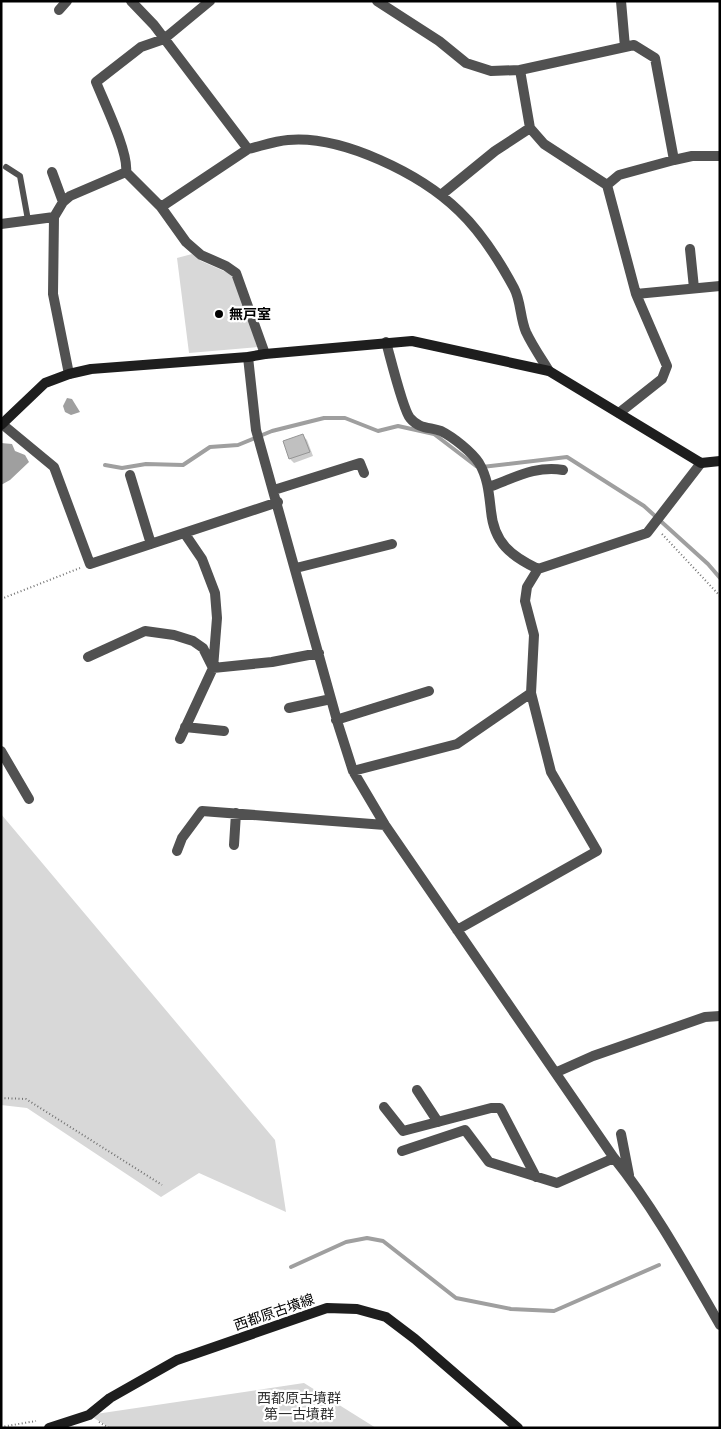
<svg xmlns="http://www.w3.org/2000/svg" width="721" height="1429" viewBox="0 0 721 1429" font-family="'DM Sans','Noto Sans JP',sans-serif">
<rect width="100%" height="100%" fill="#fff"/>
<path fill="#d8d8d8" d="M192 254 201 261 233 275 258 347 189 353 177 258Z
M1 814 275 1140 286 1212 199 1173 161 1197 27 1108 1 1105Z
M304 1383 376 1428H110L89 1415Z"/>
<path fill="#9f9f9f" d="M67 398 72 399 80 412 71 415 65 412 63 406Z
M1 443 12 444 15 451 25 455 29 462 10 480 1 485Z"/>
<path fill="#0003" d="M303 436 307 440 313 456 294 463 290 459 284 442Z"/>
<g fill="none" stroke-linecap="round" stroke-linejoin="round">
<path stroke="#9f9f9f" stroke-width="4" d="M105 465 122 468 146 464 183 465 210 447 238 445 272 431 324 418H345L378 431 398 426 434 434 476 466
M482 467 567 457 644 506 708 564 720 578
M291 1267 346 1242 367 1238 383 1241 456 1298 511 1309 554 1311 659 1265"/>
</g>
<path fill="#c0c0c0" stroke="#959595" d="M303 434 310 452 289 459 283 441Z"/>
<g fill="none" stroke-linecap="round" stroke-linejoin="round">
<path stroke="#737373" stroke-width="2" stroke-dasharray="1 2.5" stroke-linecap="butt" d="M662 534 720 596
M1 599 80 568
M1 1098 26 1099 162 1185
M99 1422 109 1428
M1 1427 36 1421"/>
<path stroke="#515151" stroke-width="6" d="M6 167 20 176 28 220"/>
<path stroke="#515151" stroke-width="10" d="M131 1 154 25 248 149C261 146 275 141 288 140 342 135 421 174 459 211 481 232 500 262 514 288 521 301 520 318 526 332 532 345 541 358 549 371
M377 1 439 41 466 63 491 71 520 70
M621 1 625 47
M59 10 67 1
M52 172 63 202
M126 172C129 153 104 102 96 82L141 47 164 39 210 1
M607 185 619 175 674 160
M441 195 495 151 530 128
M161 207 248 149
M54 217 63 202 70 196 126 172 161 207 186 242 201 255 226 266 236 273 265 354
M1 224 54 217 53 294 69 374
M690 249 694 288
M636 294 720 286
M386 342C390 356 403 410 410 418 419 429 430 427 441 431 453 437 472 452 479 463 488 478 489 494 491 511 494 543 511 556 538 569
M248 357 256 430 338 724 353 771 385 825 614 1158C655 1209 687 1268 720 1325
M619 413 662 379 667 366 636 294 607 185 544 144 530 128 520 70 634 45 655 58 674 160 692 156H720
M2 424 54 467 90 564 278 502
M130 475 151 544
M489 487C514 478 537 465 563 470
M274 490 360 463 364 473
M296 568 392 544
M88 657 145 631 174 635 193 641 203 648 213 668 272 662 319 653
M289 708 331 699
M336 720 429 691
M185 727 224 731
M180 739 213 668 217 618 215 593 202 559 185 534
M1 751 29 799
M353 771 457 744 531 693 534 635 525 601 527 587 538 569 647 533 701 463
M234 845 236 813
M177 851 182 838 202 811 385 825
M457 930 597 851 551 772 531 693
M557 1072 593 1056 705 1017 720 1016
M417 1090 438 1122
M384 1107 403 1131 491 1108H500L536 1177
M621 1134 629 1175
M402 1151 465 1130 489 1162 557 1183 614 1158"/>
<path stroke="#1e1e1e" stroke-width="10" d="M1 425 45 383 69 374 91 369 248 357 265 354 412 341 549 371 701 463 720 461
M49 1428 89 1415 110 1398 177 1360 327 1308 357 1309 386 1317 415 1339 518 1428"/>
</g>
<circle fill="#000" stroke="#fff" stroke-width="2" cx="219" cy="314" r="5"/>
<g text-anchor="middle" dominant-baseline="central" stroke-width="4.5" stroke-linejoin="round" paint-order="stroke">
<g font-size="14" font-weight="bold" fill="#000" stroke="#fff" text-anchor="start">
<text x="229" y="314">無戸室</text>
</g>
<g font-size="14" fill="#000" stroke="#fff">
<text transform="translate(274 1312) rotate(-19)">西都原古墳線</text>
</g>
<g font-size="14" fill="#2f2f2f" stroke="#fff">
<text x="299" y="1398">西都原古墳群<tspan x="299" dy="16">第一古墳群</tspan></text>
</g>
</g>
<rect width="721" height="1429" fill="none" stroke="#000000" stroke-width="5"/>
</svg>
